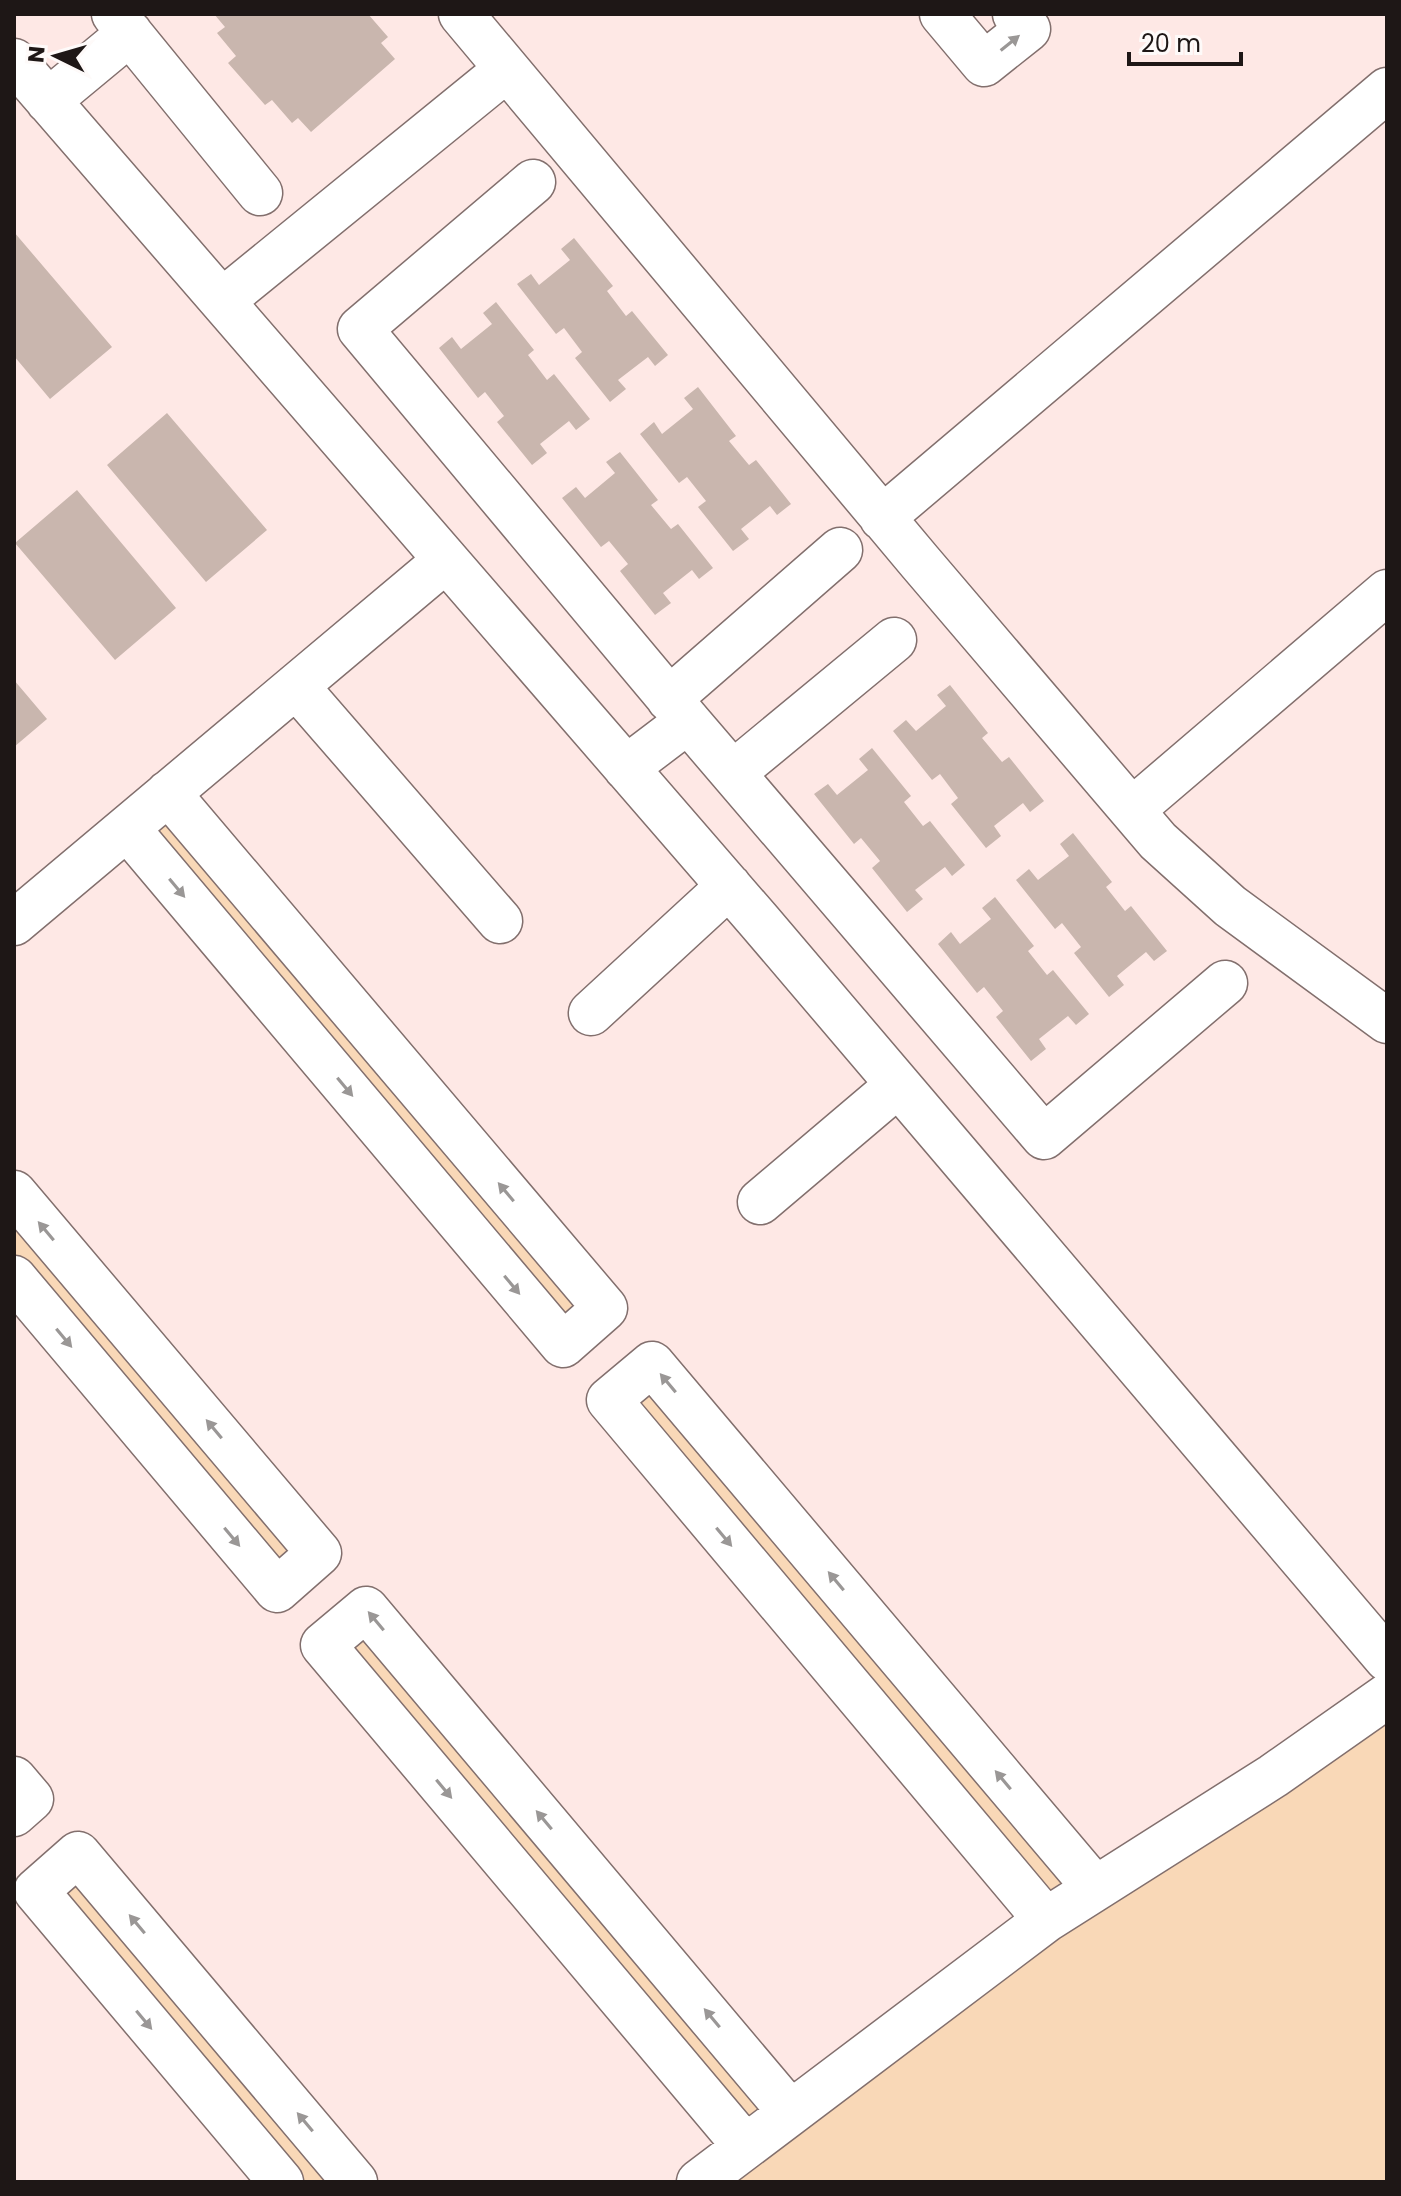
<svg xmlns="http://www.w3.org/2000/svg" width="1401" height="2196" viewBox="0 0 1401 2196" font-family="Poppins,sans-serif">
<rect width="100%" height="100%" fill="#fee8e5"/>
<path fill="#f9d8b7" d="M168 793 605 1308 563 1345 147 853Z
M14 1193 319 1553 277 1590 14 1278Z
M652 1364 1095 1887 1387 1696V2182H699L745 2147 323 1645 366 1609 791 2112 1045 1919 609 1400Z
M78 1854 355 2182H281L36 1891Z"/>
<path fill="#c9b6ae" d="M214 14H368L388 37 381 43 395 59 311 132 298 118 292 123 272 100 265 105 228 63 236 56 217 33 225 27Z
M14 232 112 347 50 399 14 356Z
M574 238 613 286 607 291 626 316 632 311 668 355 655 366 648 357 618 380 626 389 610 402 575 358 582 352 564 328 556 334 517 284 531 274 539 285 570 260 561 249Z
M496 302 534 350 528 355 547 380 554 374 590 419 576 430 569 421 540 444 547 453 532 465 497 422 504 416 485 392 478 398 439 348 452 337 461 349 492 324 483 313Z
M698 387 736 436 729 441 749 465 756 460 791 504 777 515 770 506 741 529 749 539 733 551 698 507 706 501 687 477 679 483 640 434 654 422 662 434 693 409 684 398Z
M167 413 267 530 206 582 107 465Z
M620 452 658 500 651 505 671 529 678 524 713 568 699 579 692 570 663 593 671 603 655 615 620 571 628 564 609 541 601 547 562 498 576 487 585 498 615 473 606 462Z
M77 490 176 608 115 660 15 543Z
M14 680 47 719 14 747Z
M950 685 988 733 982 738 1002 762 1009 757 1044 801 1030 812 1023 803 994 826 1001 836 986 848 951 804 958 798 940 774 932 780 893 731 906 720 916 731 946 706 937 695Z
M872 748 911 796 904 802 923 826 930 821 965 865 952 876 945 867 915 890 923 899 907 912 872 868 880 861 861 838 854 844 814 794 828 784 837 795 868 770 859 759Z
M1073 833 1112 882 1106 887 1125 911 1131 906 1167 951 1154 961 1146 952 1117 976 1124 985 1109 997 1074 953 1081 947 1062 923 1055 929 1016 880 1029 869 1038 880 1069 856 1060 844Z
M995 897 1034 946 1028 951 1047 975 1053 970 1089 1014 1076 1025 1068 1016 1039 1039 1046 1049 1031 1061 996 1017 1003 1011 984 987 977 993 938 944 951 932 960 944 991 919 982 908Z"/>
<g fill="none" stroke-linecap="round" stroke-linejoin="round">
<g stroke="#826f6d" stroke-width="47">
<path id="minor" d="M114 14 260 193
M461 14 920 562 1158 841 1230 906 1387 1021
M942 14 984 64 1028 29 1015 14
M14 61 759 921 1387 1659
M48 101 130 33
M533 182 360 329 688 721 1044 1137 1225 983
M222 301 507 69
M882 518 1387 90
M296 686 500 921
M669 699 840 550
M626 768 688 721
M733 773 894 640
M1132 810 1387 592
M127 828 563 1345 605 1308 168 793
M14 923 446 560
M591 1013 729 886
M14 1193 319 1553 277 1590 14 1278
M760 1202 898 1085
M14 1779 31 1799 14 1814
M1046 1920 609 1400 652 1364 1095 1888
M745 2146 323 1645 366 1609 790 2112
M281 2182 36 1891 78 1854 355 2182
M699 2182 1046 1920 1273 1776 1387 1696"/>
</g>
<use href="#minor" stroke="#fff" stroke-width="44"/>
</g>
<defs><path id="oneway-solid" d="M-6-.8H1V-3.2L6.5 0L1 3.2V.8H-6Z" transform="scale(2)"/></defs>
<g fill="#9a9796">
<use href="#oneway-solid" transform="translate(1010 43) rotate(-39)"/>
<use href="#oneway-solid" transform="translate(177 888) rotate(50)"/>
<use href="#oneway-solid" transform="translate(345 1087) rotate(50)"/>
<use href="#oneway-solid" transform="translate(506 1192) rotate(-130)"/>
<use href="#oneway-solid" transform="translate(46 1231) rotate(-130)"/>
<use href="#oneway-solid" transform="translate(512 1285) rotate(50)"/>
<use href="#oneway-solid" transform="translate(64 1338) rotate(50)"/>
<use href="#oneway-solid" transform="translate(668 1383) rotate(-130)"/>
<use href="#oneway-solid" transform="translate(214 1429) rotate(-130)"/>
<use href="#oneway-solid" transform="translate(232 1537) rotate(50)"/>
<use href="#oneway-solid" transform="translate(724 1537) rotate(50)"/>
<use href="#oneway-solid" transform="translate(836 1581) rotate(-130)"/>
<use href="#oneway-solid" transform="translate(376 1621) rotate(-130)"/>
<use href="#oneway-solid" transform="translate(1003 1780) rotate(-130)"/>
<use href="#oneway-solid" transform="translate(444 1789) rotate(50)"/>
<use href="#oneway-solid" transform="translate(544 1820) rotate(-130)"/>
<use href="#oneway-solid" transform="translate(137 1924) rotate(-130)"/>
<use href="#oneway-solid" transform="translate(712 2018) rotate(-130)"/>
<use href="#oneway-solid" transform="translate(144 2020) rotate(50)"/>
<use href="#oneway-solid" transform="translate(305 2122) rotate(-130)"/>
</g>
<rect width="1401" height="2196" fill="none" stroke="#1e1716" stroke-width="32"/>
<g transform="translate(56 56) rotate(275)" stroke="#fefaf9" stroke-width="6" paint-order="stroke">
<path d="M0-6L14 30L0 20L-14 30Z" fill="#1e1716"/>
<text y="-12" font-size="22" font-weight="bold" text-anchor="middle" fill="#1e1716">N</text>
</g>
<path d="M1129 52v12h112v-12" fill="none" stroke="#1e1716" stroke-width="4"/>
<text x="1141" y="52" font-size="24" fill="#1e1716" stroke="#fefaf9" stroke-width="6" paint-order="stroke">20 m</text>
</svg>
